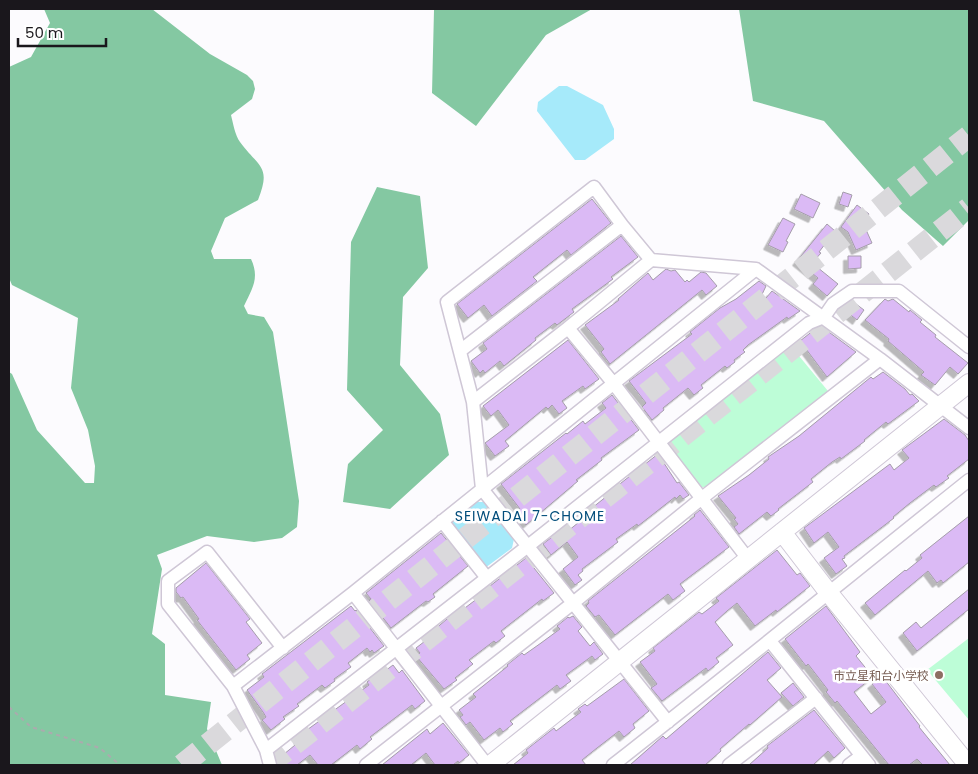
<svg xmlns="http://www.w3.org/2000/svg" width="978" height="774" viewBox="0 0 978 774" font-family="Poppins,'Noto Sans JP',sans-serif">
<defs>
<filter id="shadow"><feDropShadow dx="-4.5" dy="4.5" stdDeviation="0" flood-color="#0004"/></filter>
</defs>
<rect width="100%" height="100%" fill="#fcfbfe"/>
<path fill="#bdfdd7" d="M790 345 828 391 709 487H699L669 447V439Z
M969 638V720L927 670Z"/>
<path fill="#84c8a2" d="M44 9H152L210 54 247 75 253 81 255 89 252 99 231 115C233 123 235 135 240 142 258 167 272 165 258 200L225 218 211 251 214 259H251C260 278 252 289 244 306L248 314 264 317 273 332 299 501 297 527 282 538 254 542 207 536 157 555 162 569 152 634 165 644V695L211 702 207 729 222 765H9V372L12 374 37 430 85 483H94L95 466 88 430 71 388 78 318 12 285 9 278V67L31 57 50 23Z
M428 9H592L546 35 476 126 432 93 434 10Z
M739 9H969V220L943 246 902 210 824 121 753 101Z
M377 187 420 196 428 268 403 297 400 365 440 414 449 455 390 509 343 502 348 464 383 430 347 390 351 242Z"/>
<path fill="#a6eafa" d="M559 86H567L603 105 614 129V139L585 160H575L537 111 538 102Z
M475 502H484L514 539 512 548 485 568 449 523Z"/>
<path fill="#dbbaf5" stroke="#a59dab" filter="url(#shadow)" d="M843 192 852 195 848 207 839 204Z
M801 194 820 203 813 218 794 209Z
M592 199 611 223 571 255 567 250 533 277 537 281 492 316 484 305 468 318 457 304Z
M857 205 869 214 863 223 872 243 856 250 848 232 841 227Z
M783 218 795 224 786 241 788 242 783 252 768 245Z
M827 224 835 231 819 252 821 253 812 263 838 284 827 296 813 284 818 278 797 261Z
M621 236 638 257 611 277 613 279 572 309 574 312 557 325 555 323 535 338 536 340 504 366 500 361 485 373 483 370 480 373 471 361 487 349 483 343Z
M848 256H861V268L848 269Z
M666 269 671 271 675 270 685 282 687 280 689 282 701 272 706 273 717 286 706 295 702 290 610 364 601 352 604 349 585 325 619 300 618 299 648 273 653 280Z
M759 281 766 286 758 303 760 305 772 291 800 311 788 319 787 317 748 345 743 350 745 352 734 360 735 362 727 368 725 366 701 385 703 388 694 395 688 388 663 408 664 410 652 420 642 407 646 403 629 381 692 334 690 332 720 308 736 299Z
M885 299 888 301 893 299 909 312 910 310 922 320 920 322 936 335 935 337 968 363 958 374 950 367 935 385 921 375 924 372 888 341 889 339 865 320Z
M852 301 864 310 857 320 842 308Z
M822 327 856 352 827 377 800 341 814 330Z
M568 340 599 379 585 389 583 386 562 401 567 408 559 414 552 405 548 409 546 407 505 441 509 446 495 456 485 443 509 425 498 410 491 416 483 406Z
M883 372 905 389 910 395 912 394 919 401 888 424 886 422 864 440 865 441 841 459 840 457 832 462 811 479 813 482 778 509 779 510 771 516 767 512 739 534 734 527 738 524 734 519 736 518 718 496 749 475 769 459 768 457 799 436 871 377 873 379Z
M612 395 639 430 601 458 602 460 576 480 578 481 526 525 516 512 520 509 501 484 566 433 567 434 583 421 585 424 606 408 602 403Z
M944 419 965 435 969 441V459L947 476 949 478 936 487 934 485 910 503 893 517 894 518 844 556 845 558 842 559 847 566 836 574 824 558 839 547 828 532 814 543 804 528 890 464 894 470 909 458 902 450Z
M658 454 677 483 679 482 689 495 683 499 680 495 676 499 675 497 638 526 637 524 616 539 618 542 582 569 583 571 578 575 582 580 575 585 563 569 578 557 567 542 551 555 543 544 565 527 568 531 584 518 582 516 617 488 616 487Z
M700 510 729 547 680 584 685 591 673 600 668 594 615 635 599 615 595 617 586 606 589 603 588 601 695 516 694 515Z
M969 516V562L943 583 941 580 937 583 928 571 875 615 865 603 905 570 906 571 922 558 920 555Z
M441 533 468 566 433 594 435 597 428 602 426 601 391 628 369 600 371 599 366 593Z
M777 550 797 575 800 573 810 586 777 612 776 610 755 626 737 603 727 611 715 622 733 645 716 658 719 662 708 671 706 668 662 701 651 688 657 684 640 662 655 651 653 648 699 612 702 614 719 601 716 598Z
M526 558 554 593 543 601 542 599 501 631 505 636 496 643 494 641 469 660 473 664 455 678 457 680 444 689 416 656 420 653 416 648 429 638 427 636 447 619 456 612 457 614 482 595 481 593Z
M206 563 250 619 246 622 262 643 247 655 250 659 236 670 197 620 199 619 183 597 181 598 176 592V588Z
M969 589V609L917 651 903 633 916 622 921 628Z
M351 606 355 611 356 610 384 646 374 653 372 650 370 652 367 648 348 663 351 667 334 679 335 681 325 688 322 685 297 704 299 706 283 717 285 719 271 730 262 720 266 717 263 712 247 690 264 677 262 674Z
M826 606 860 652 856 656 873 677 854 692 871 714 886 702 872 684 882 676 920 726 919 727 950 765H923L917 759 909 765H889L837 701 835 703 826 692 828 690 808 664 806 666 785 639Z
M573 616 582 627 578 631 590 646 594 642 603 654 595 660 592 656 588 659 566 675 571 681 560 689 557 685 510 721 513 724 503 732 500 728 484 740 470 722 466 725 460 717 463 715 459 710 476 697 473 694 508 666 507 665 522 653 524 655 541 643 560 629 557 626 568 617 569 618Z
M768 652 781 668 767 680 782 697 750 725 749 724 720 749 721 751 705 765H630L663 736 666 739Z
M393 665 399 673 402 670 425 701 415 709 412 705 370 737 372 739 360 749 357 745 331 765H318L310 755 297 765H283L278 759 300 741 298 739 302 736 300 735 369 685 367 682 380 672 381 674Z
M624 679 649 711 633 724 635 728 624 737 619 731 597 748 582 760 586 765H513L528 753 526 750 554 728 556 731 581 712 578 709 585 704 587 706Z
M793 683 804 697 793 706 781 693Z
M814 710 845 748 834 758 828 751 813 765H749L768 748 767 746Z
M443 723 469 755 459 763 458 761 453 765H435L426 753 411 765H382L427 729 430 734Z"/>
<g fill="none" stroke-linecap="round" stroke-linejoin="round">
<path stroke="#dad9dc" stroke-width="22" stroke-dasharray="22 11" stroke-linecap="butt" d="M182 765 969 136
M268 765 969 208"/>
<g stroke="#cfc7d6" stroke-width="15">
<path id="street" d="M568 328 614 384 748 559
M460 351 622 225
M473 402 568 328 651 260
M442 521 487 578
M353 593 487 765
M770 641 869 765
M233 686 353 593 756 269
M668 722 482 489 473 402 447 302 594 187 622 225 651 260 756 269 880 359 969 428
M266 750 528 546 809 323 824 317 833 304 852 291H899L969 347
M270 765 266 750 233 686 168 604V581L207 552 283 648
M366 765 573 603 702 498 880 359
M613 765C733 671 850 575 969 480
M729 765 816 698
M849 765 861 756"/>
</g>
<g stroke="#cfc7d6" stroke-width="20">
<path id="secondary" d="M782 532 828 592 968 765
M490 765 969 383"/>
</g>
<path stroke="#acaaae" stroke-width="2" stroke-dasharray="4 4" stroke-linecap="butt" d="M9 707 31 727 100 748 120 765"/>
<use href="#street" stroke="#fff" stroke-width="12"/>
<use href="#secondary" stroke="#fff" stroke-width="18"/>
</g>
<circle fill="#8d6e63" stroke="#fff" stroke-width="2" cx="939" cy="675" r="5"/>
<g text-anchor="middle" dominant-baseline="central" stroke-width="5" stroke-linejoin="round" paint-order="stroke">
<g font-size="12" fill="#785e54" stroke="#fff" text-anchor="end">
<text x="929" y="675">市立星和台小学校</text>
</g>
<g font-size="14" letter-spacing="1" fill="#024d7b" stroke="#fff">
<text x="530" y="516">SEIWADAI 7-CHOME</text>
</g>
</g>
<rect width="978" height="774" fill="none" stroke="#1a171c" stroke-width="20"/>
<path d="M18 38v8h88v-8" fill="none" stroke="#1a171c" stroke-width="2.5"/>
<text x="25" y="38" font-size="15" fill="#1a171c" stroke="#ffffff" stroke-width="4" paint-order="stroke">50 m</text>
</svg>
